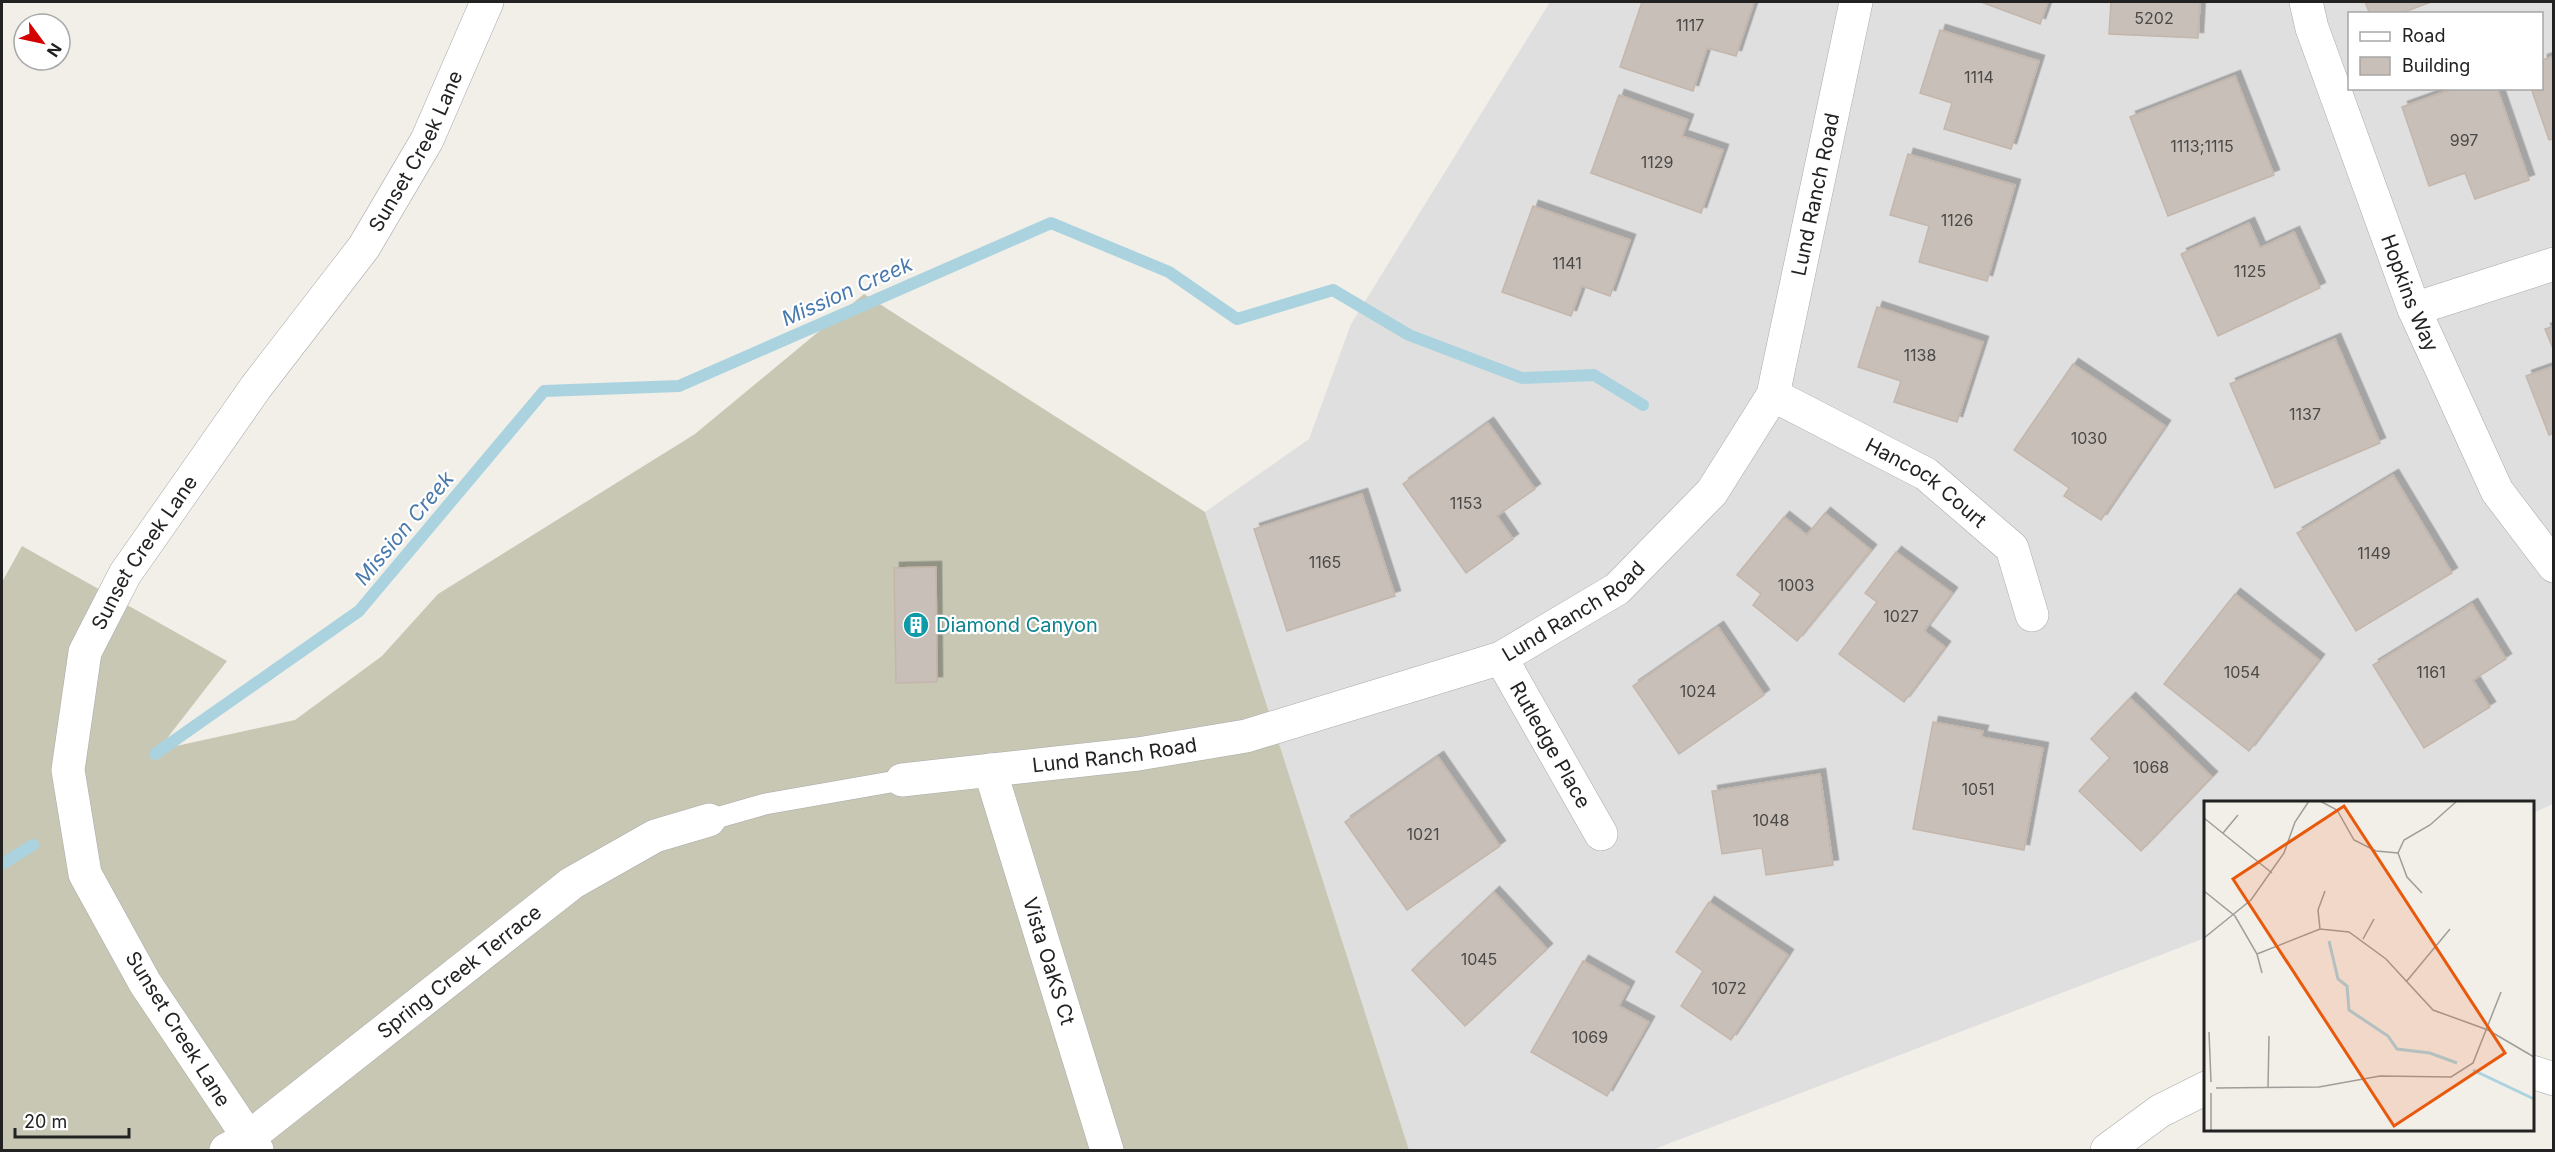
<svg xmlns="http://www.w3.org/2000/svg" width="2555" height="1152" viewBox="0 0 2555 1152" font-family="Inter,sans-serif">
<defs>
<filter id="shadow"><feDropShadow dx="5.5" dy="-5.5" stdDeviation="0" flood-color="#0004"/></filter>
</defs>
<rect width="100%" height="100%" fill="#f2efe9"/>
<path fill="#e0dfdf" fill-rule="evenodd" d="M1550 2H2553V804L2533 813 2532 802H2206L2205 938 1652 1150H1409L1205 512 1309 439 1351 324ZM2350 14H2542V88H2350Z"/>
<path fill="#c7c7b4" d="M864 294 1205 512 1409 1150H2V582L22 546 227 661 158 750 295 720 382 656 438 594 695 434Z"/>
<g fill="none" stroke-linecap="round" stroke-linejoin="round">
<path stroke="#aad3df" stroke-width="12" d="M155 754 359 611 544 391 679 386 1051 223 1169 272 1237 319 1333 290 1409 335 1522 378 1594 375 1643 405
M2 864 33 845"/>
</g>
<path fill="#c7bfb8" stroke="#c4b6ab" stroke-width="1.5" filter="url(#shadow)" d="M1642 2H1754L1736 56 1707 48 1693 91 1620 67Z
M1981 2H2048L2040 24Z
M2111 2H2200L2198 38 2109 34Z
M2365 2H2431L2399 14H2370Z
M1940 30 2039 61 2011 149 1944 129 1952 103 1920 93Z
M2554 56V139L2549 140 2531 88H2542V60Z
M2235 76 2274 175 2168 216 2130 117Z
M2455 88H2497L2529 180 2475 199 2465 173 2429 186 2402 107Z
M1619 95 1688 120 1682 136 1723 150 1701 213 1591 173Z
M1908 154 2015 185 1987 281 1919 262 1929 226 1890 215Z
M1533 206 1630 240 1610 296 1582 286 1571 316 1502 292Z
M2249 223 2260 248 2294 232 2320 288 2218 336 2181 254Z
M1877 307 1983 342 1957 422 1894 402 1901 381 1858 367Z
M2554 326V351L2545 329Z
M2335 339 2380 443 2275 488 2230 384Z
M2073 364 2165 426 2101 520 2064 496 2069 488 2014 450Z
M2554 366V433L2549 435 2526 376Z
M1488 423 1535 489 1497 516 1513 539 1466 573 1403 484Z
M2393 475 2452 573 2356 631 2297 533Z
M1362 494 1395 596 1287 631 1254 529Z
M1825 513 1871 550 1797 641 1753 605 1761 594 1737 575 1784 517 1807 535Z
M1896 552 1952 593 1924 631 1945 647 1904 702 1839 654 1877 602 1865 593Z
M936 567 937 682 896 683 894 568Z
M2235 594 2319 660 2249 751 2164 684Z
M2472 604 2506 659 2473 680 2490 707 2424 748 2373 665Z
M1718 627 1764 695 1679 754 1633 686Z
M2130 698 2212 777 2141 851 2079 791 2110 758 2091 739Z
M1933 722 1983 731 1981 737 2043 748 2024 850 1913 829Z
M1438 757 1500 846 1407 910 1345 822Z
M1820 774 1833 865 1766 875 1762 848 1722 854 1712 791Z
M1494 892 1547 949 1465 1026 1412 970Z
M1709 902 1788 955 1731 1040 1681 1006 1703 971 1676 952Z
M1583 961 1629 987 1619 1006 1649 1022 1607 1096 1531 1052Z"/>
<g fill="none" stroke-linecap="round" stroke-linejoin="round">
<g stroke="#a9a9a9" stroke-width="22">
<path id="service" d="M709 820 765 804 902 780"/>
</g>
<g stroke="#a9a9a9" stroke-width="34">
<g id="minor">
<path id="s1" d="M2306 2 2312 28 2414 309 2497 491 2554 566"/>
<path d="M2414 309 2554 264"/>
<path id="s2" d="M1773 395 1926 474 2012 548 2032 615"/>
<path id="s3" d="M1501 658 1601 834"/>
<path id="s4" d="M990 770 1107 1150"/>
<path id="s5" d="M902 780 1138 754 1246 736 1501 658 1617 589 1712 492 1773 395 1856 2"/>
<path d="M2532 1072 2554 1079"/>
<path id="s6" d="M226 1150 248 1138 572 883 655 836 709 820"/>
<path id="s7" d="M257 1150 145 983 85 874 68 770 85 652 125 574 256 387 364 247 427 140 487 2"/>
<path d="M2107 1150 2160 1111 2206 1088"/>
</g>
</g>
<use href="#service" stroke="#fff" stroke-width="21"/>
<use href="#minor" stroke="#fff" stroke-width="33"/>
</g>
<defs>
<g id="building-disc" transform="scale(1.35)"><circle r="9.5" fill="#0f9aa8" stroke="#fff"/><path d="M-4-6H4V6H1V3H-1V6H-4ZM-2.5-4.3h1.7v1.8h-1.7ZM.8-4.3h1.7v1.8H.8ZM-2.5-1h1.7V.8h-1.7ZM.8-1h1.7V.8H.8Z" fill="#fff"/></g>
</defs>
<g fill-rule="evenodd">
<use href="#building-disc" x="916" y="625"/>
</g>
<g text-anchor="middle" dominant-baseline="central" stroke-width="4.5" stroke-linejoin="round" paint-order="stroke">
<g font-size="16" fill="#4b4948">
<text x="2154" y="18">5202</text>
<text x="1690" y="25">1117</text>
<text x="1979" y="77">1114</text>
<text x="2464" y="140">997</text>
<text x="2202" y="146">1113;1115</text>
<text x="1657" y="162">1129</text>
<text x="1957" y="220">1126</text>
<text x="1567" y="263">1141</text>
<text x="2250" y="271">1125</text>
<text x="1920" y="355">1138</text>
<text x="2305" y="414">1137</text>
<text x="2089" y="438">1030</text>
<text x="1466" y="503">1153</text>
<text x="2374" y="553">1149</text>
<text x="1325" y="562">1165</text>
<text x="1796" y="585">1003</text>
<text x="1901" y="616">1027</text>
<text x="2242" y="672">1054</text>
<text x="2431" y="672">1161</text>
<text x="1698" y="691">1024</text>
<text x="2151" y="767">1068</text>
<text x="1978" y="789">1051</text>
<text x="1771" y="820">1048</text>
<text x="1423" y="834">1021</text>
<text x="1479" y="959">1045</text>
<text x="1729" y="988">1072</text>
<text x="1590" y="1037">1069</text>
</g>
<g font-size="20" fill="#222" stroke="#fff">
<text stroke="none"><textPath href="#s7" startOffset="1152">Sunset Creek Lane</textPath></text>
<text stroke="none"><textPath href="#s5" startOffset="1204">Lund Ranch Road</textPath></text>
<text stroke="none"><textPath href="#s1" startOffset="309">Hopkins Way</textPath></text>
<text stroke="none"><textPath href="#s2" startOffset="177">Hancock Court</textPath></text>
<text stroke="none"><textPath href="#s7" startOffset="666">Sunset Creek Lane</textPath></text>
<text stroke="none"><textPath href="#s5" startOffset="700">Lund Ranch Road</textPath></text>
<text stroke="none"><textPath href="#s3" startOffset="100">Rutledge Place</textPath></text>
<text stroke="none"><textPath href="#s5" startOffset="214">Lund Ranch Road</textPath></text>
<text stroke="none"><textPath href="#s4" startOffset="200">Vista OaKS Ct</textPath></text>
<text stroke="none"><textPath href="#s6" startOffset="294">Spring Creek Terrace</textPath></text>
<text transform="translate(178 1029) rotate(58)">Sunset Creek Lane</text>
</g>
<g font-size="20" fill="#0d838f" stroke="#fff" text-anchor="start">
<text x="936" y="625">Diamond Canyon</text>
</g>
<g font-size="21" font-style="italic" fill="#4a7aab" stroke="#fff">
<text transform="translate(847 291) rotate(-24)">Mission Creek</text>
<text transform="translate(404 528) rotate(-50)">Mission Creek</text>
</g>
</g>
<g transform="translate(2204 801)">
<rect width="330" height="330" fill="#f2efe9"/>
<path fill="none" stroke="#aad3df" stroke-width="3" d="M125 140 134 178 143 185 145 209 184 235 193 248 226 252 253 262M269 269 330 298"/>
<path fill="none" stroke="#9f9d99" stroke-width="1.5" d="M116 0 133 9 150 39 172 50 194 52 203 76 218 92M0 17 68 72M19 32 34 14M194 52 200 39 226 24 253 0M0 90 31 115 53 153 58 172M116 128 114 109 121 90M0 137 47 99 80 52 91 21 105 0M159 138 170 118M53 153 116 128 145 131 182 158 229 209 284 229 330 256M202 181 246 128M5 231 7 281M12 287 115 286 176 275 247 276 269 262 297 191M64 287 65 235M7 292V330"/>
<path fill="#e8590c" fill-opacity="0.15" stroke="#e8590c" stroke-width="3" d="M140 5 301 252 190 325 29 78Z"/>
<rect width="330" height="330" fill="none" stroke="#222" stroke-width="3"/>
</g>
<rect width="2555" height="1152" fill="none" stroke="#222222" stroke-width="6"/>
<rect x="2348" y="12" width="195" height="78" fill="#ffffff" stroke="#a7a7a7" stroke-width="1.5"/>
<rect x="2360" y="32" width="30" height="9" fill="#ffffff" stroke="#a7a7a7" stroke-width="1.5"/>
<text x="2402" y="42" font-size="18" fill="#222222">Road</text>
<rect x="2360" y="57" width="30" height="18" fill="#c7bfb8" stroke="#a7a7a7" stroke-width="1.5"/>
<text x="2402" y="72" font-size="18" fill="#222222">Building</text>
<g transform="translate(42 42) rotate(123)"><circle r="28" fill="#ffffff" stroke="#a7a7a7" stroke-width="1.5"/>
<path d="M0-4.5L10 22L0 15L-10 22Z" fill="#d40000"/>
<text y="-9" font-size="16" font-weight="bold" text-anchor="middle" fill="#222222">N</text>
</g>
<path d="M15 1128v9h114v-9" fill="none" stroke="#222222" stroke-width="3"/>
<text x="24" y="1128" font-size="18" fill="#222222" stroke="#ffffff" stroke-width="4.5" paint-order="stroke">20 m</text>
</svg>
